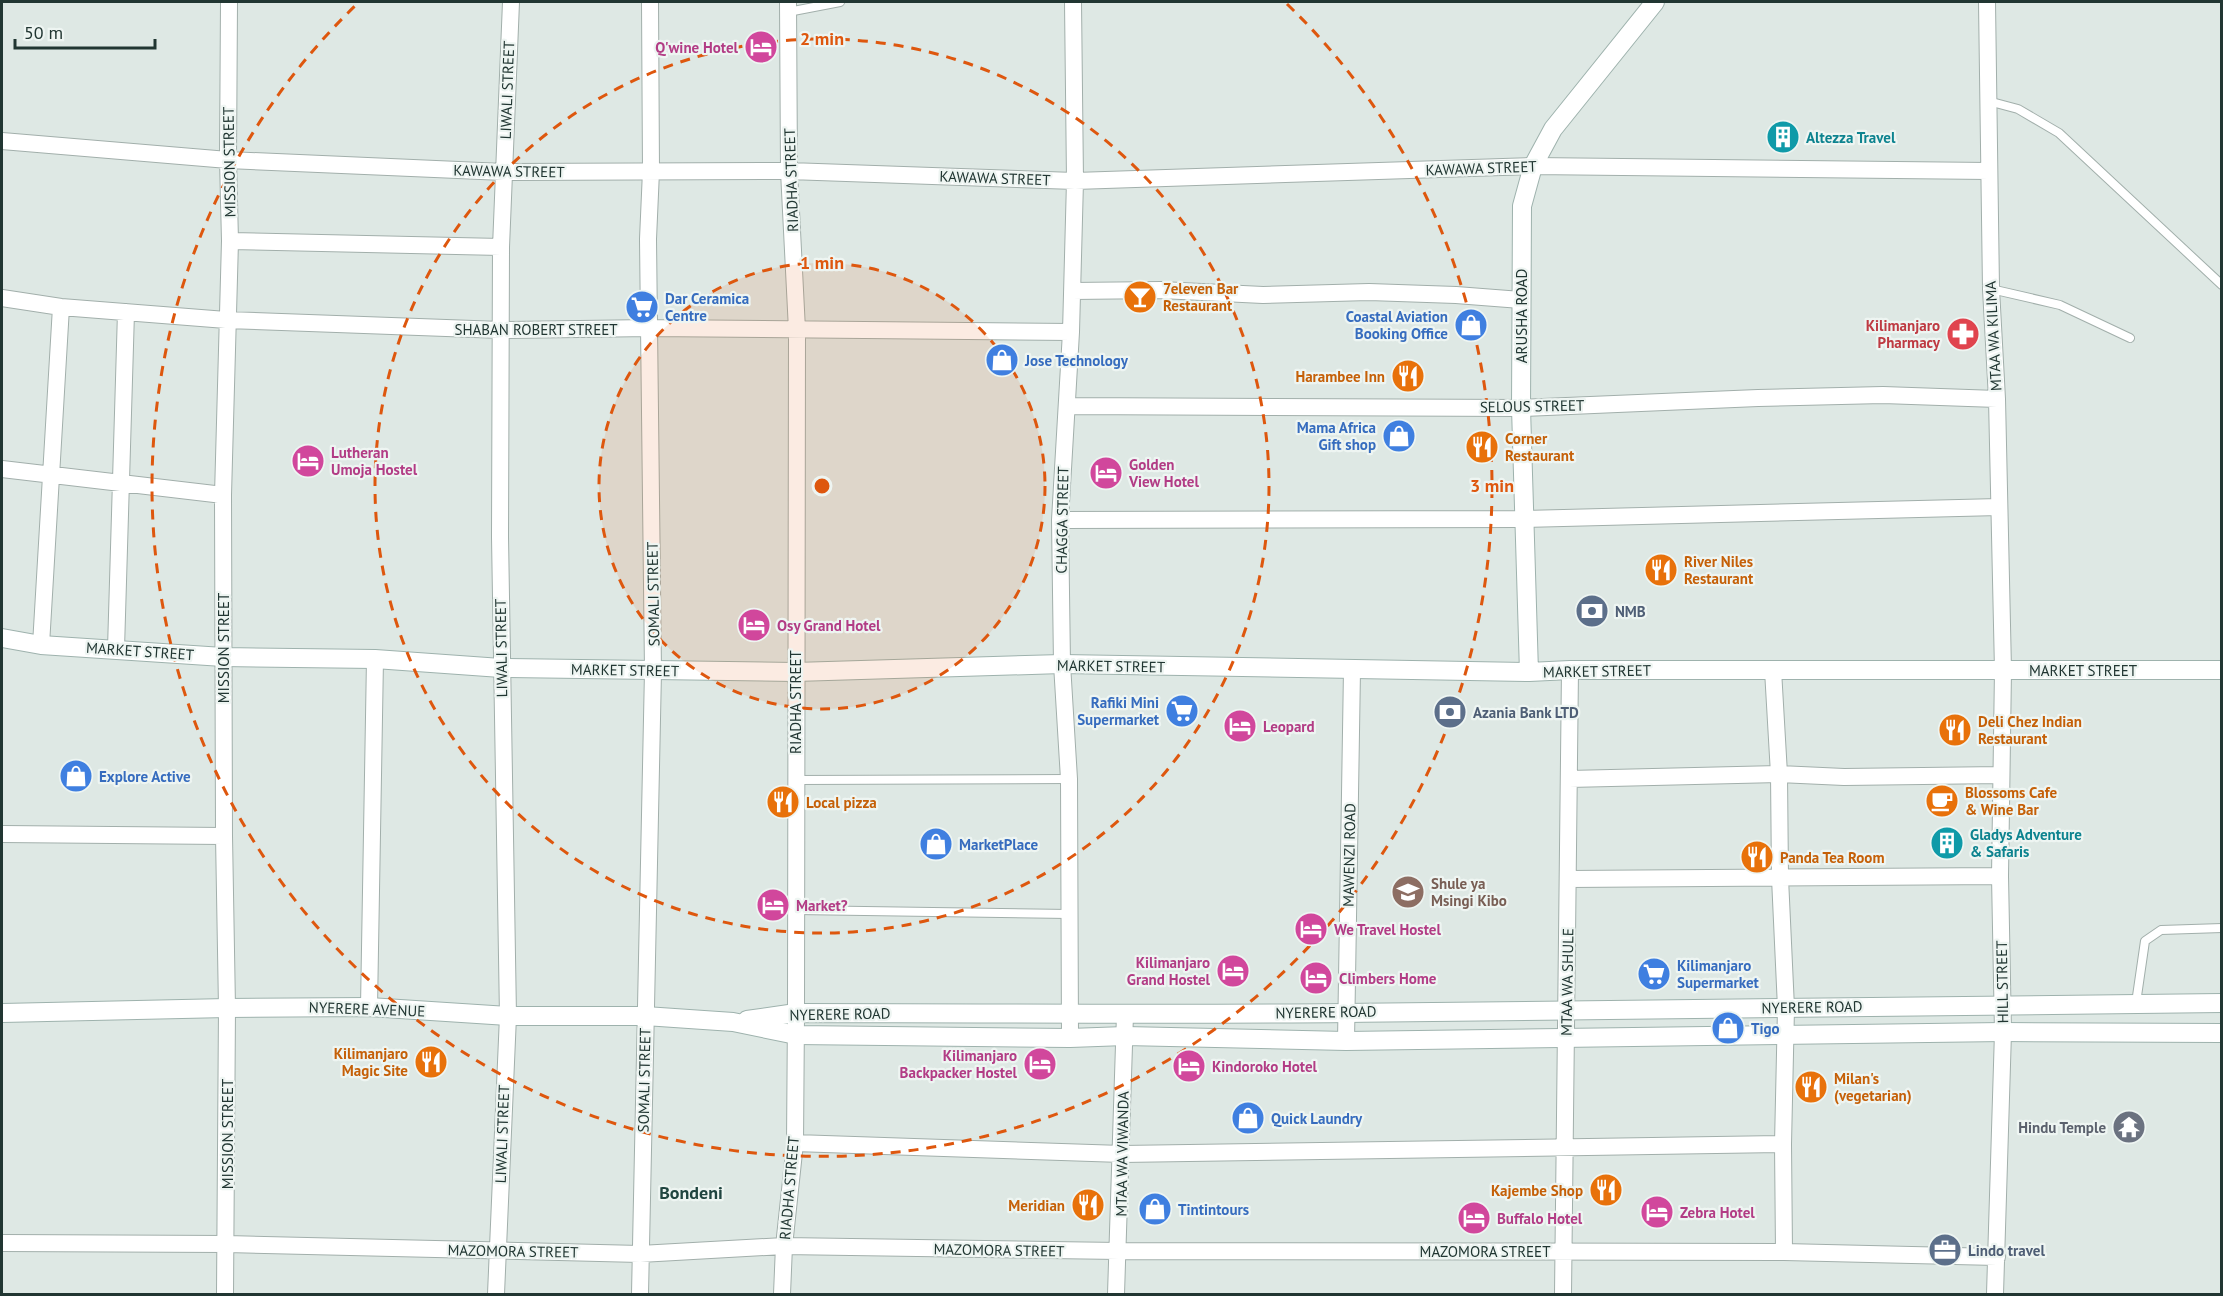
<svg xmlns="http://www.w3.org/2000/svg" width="2223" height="1296" viewBox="0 0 2223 1296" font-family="'PT Sans',sans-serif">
<rect width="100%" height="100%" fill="#dee8e4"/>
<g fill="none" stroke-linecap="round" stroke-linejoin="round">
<g stroke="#a2afab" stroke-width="10">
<path id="lane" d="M788 12 840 2
M1988 101 2018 109 2059 133 2222 285
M1991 289 2060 305 2130 338
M796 780 1069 779
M796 910 1069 914
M2136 1003 2145 941 2161 930 2222 928"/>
</g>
<g stroke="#a2afab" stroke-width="18">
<path id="street" d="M1987 2 1991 289 1997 399 2003 670 2000 876 2003 1032 1995 1294
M2 141 228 160 504 172 789 171 1075 181 1533 166 1989 171
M230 241 501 247
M1072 291 1161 290 1263 295 1369 292 1456 295 1521 300
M2 298 61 307 226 320 501 330 650 328 1071 332
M1067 406 1521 408 1758 398 1883 395 1997 399
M2 469 223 495
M1060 520 1523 519 1999 507
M41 645 61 307
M116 649 126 312
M1773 670 1779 774 1780 878 1786 1008 1783 1144 1784 1252
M1569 779 1779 774 1844 777 2001 775
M2 834 224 836
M1568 879 2000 876
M369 1007 375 659
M1070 1038 1069 779 1062 664 1060 520 1071 332 1075 181 1073 2
M1346 1041 1352 670
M795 1143 1122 1154 1783 1144
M2 1243 227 1244 640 1254 784 1246 1119 1251 1784 1252 1997 1257
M225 1294 227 1008 224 836 223 495 230 241 228 160 229 2
M496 1294 508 1016 500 537 501 247 511 2
M640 1294 653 671 648 239 651 171 650 2
M782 1294 784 1246 795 1143 796 1013 797 330 789 171 788 2
M1116 1294 1125 1014
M1563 1294 1570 670"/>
</g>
<g stroke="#9eb2ad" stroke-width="20">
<path id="secondary" d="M2 638 41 645 223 657 375 659 501 668 795 672 1062 664 1529 672 1570 670H2222
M1529 672 1521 408 1522 206 1533 166 1553 129 1655 2
M2 1013 227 1008 369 1007 508 1016H645L733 1022 796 1035 1070 1038 1125 1036 1346 1041 2003 1032 2222 1033
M747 1020 796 1013C980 1013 1164 1015 1348 1013 1639 1008 1930 1004 2222 1003"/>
</g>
<use href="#lane" stroke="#fff" stroke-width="8"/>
<use href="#street" stroke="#fff" stroke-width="16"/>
<use href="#secondary" stroke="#fff" stroke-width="18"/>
</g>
<circle cx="822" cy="486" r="223" fill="#de570e" fill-opacity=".12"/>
<g fill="none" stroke="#de570e" stroke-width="3" stroke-dasharray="10 8">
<circle cx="822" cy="486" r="223"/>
<circle cx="822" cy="486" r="447"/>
<path d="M1287 4A670 670 0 1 1 357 4"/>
</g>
<defs>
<g id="hotel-disc" transform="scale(1.725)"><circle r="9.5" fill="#d1479c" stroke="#eef5f2"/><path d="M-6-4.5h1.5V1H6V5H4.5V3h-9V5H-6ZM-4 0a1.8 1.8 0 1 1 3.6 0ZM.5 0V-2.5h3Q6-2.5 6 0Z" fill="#fff"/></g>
<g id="building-disc" transform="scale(1.725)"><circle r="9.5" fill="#0f9aa8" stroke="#eef5f2"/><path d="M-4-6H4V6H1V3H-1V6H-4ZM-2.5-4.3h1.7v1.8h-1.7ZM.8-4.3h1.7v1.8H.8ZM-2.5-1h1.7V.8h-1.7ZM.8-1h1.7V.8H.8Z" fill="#fff"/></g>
<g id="bar-disc" transform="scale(1.725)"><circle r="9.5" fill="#e8710a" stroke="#eef5f2"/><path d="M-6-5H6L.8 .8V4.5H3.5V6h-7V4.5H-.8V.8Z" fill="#fff"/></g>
<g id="supermarket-disc" transform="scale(1.725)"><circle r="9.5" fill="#3f7fe0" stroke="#eef5f2"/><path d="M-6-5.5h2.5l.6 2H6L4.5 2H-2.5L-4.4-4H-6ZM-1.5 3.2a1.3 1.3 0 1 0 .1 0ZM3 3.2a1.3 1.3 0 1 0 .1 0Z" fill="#fff"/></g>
<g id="shop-disc" transform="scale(1.725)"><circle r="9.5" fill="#3f7fe0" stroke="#eef5f2"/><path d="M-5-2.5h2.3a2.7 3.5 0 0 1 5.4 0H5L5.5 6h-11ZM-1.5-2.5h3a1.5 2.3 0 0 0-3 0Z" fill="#fff"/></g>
<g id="pharmacy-disc" transform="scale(1.725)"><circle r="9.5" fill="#e0444e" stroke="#eef5f2"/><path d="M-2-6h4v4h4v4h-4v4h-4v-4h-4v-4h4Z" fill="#fff"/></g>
<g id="restaurant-disc" transform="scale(1.725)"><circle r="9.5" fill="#e8710a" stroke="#eef5f2"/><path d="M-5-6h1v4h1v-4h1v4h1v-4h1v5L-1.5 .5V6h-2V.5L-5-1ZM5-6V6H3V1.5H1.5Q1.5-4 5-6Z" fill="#fff"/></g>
<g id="bank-disc" transform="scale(1.725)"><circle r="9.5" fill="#5c6f8a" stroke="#eef5f2"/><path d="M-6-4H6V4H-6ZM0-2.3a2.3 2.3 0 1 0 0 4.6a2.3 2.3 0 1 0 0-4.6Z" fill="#fff"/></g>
<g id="cafe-disc" transform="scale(1.725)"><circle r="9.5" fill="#e8710a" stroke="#eef5f2"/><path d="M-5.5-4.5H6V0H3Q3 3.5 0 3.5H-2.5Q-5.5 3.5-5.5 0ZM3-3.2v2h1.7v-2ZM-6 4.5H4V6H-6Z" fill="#fff"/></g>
<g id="school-disc" transform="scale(1.725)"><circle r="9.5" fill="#8d6e63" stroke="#eef5f2"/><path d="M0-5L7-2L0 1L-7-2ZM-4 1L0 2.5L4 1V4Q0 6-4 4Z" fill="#fff"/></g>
<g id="temple-disc" transform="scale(1.725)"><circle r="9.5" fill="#6b7280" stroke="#eef5f2"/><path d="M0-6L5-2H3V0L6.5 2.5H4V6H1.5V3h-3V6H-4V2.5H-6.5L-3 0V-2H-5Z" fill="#fff"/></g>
<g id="office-disc" transform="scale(1.725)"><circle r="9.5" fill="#5c6f8a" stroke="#eef5f2"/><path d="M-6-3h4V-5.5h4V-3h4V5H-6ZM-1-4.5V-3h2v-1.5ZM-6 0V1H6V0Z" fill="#fff"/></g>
</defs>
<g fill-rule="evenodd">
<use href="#hotel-disc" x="761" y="47"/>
<use href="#building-disc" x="1783" y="137"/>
<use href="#bar-disc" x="1140" y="297"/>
<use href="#supermarket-disc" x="642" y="307"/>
<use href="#shop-disc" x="1471" y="325"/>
<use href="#pharmacy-disc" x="1963" y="334"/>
<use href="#shop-disc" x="1002" y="360"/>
<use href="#restaurant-disc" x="1408" y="376"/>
<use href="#shop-disc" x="1399" y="436"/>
<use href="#restaurant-disc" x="1482" y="447"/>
<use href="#hotel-disc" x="308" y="461"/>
<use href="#hotel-disc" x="1106" y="473"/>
<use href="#restaurant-disc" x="1661" y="570"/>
<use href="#bank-disc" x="1592" y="611"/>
<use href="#hotel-disc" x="754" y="625"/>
<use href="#supermarket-disc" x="1182" y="711"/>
<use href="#bank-disc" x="1450" y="712"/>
<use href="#hotel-disc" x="1240" y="726"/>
<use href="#restaurant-disc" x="1955" y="730"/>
<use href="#shop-disc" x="76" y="776"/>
<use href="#cafe-disc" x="1942" y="801"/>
<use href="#restaurant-disc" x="783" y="802"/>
<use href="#building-disc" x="1947" y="843"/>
<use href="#shop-disc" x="936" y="844"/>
<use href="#restaurant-disc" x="1757" y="857"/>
<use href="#school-disc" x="1408" y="892"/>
<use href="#hotel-disc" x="773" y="905"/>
<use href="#hotel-disc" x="1311" y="929"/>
<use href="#hotel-disc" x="1233" y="971"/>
<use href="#supermarket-disc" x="1654" y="974"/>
<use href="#hotel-disc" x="1316" y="978"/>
<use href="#shop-disc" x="1728" y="1028"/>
<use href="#restaurant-disc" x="431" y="1062"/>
<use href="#hotel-disc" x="1040" y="1064"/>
<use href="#hotel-disc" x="1189" y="1066"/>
<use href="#restaurant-disc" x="1811" y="1087"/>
<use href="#shop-disc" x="1248" y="1118"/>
<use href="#temple-disc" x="2129" y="1127"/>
<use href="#restaurant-disc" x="1606" y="1190"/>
<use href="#restaurant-disc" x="1088" y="1205"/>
<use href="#shop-disc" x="1155" y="1209"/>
<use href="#hotel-disc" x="1657" y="1212"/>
<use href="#hotel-disc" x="1474" y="1218"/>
<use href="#office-disc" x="1945" y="1250"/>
</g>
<g text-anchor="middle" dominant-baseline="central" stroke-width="4.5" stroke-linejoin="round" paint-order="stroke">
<g font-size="15" font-weight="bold" fill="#b23c85" stroke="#eef5f2" text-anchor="start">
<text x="738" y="47" text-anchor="end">Q'wine Hotel</text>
<text x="331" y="452">Lutheran<tspan x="331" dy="17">Umoja Hostel</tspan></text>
<text x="1129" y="464">Golden<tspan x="1129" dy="17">View Hotel</tspan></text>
<text x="777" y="625">Osy Grand Hotel</text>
<text x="1263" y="726">Leopard</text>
<text x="796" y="905">Market?</text>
<text x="1334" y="929">We Travel Hostel</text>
<text x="1210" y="962" text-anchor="end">Kilimanjaro<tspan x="1210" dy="17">Grand Hostel</tspan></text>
<text x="1339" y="978">Climbers Home</text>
<text x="1017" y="1055" text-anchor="end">Kilimanjaro<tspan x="1017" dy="17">Backpacker Hostel</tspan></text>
<text x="1212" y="1066">Kindoroko Hotel</text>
<text x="1680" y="1212">Zebra Hotel</text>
<text x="1497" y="1218">Buffalo Hotel</text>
</g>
<g font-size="15" fill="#213632" stroke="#eef5f2">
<text transform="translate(507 90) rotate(-88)">LIWALI STREET</text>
<text transform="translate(229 162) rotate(-91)">MISSION STREET</text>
<text transform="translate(1481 168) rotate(-2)">KAWAWA STREET</text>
<text transform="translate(509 171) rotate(1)">KAWAWA STREET</text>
<text transform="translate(995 178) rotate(2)">KAWAWA STREET</text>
<text transform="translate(791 180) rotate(-92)">RIADHA STREET</text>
<text transform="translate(1521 316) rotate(-90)">ARUSHA ROAD</text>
<text x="536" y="329">SHABAN ROBERT STREET</text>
<text transform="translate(1993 336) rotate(-93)">MTAA WA KILIMA</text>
<text transform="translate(1532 406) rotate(-1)">SELOUS STREET</text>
<text transform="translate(1062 520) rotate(-89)">CHAGGA STREET</text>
<text transform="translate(653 594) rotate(-91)">SOMALI STREET</text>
<text transform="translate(223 648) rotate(-90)">MISSION STREET</text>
<text transform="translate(501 648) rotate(-91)">LIWALI STREET</text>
<text transform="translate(140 651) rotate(4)">MARKET STREET</text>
<text transform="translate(1111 666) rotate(1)">MARKET STREET</text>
<text transform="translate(625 670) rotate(1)">MARKET STREET</text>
<text x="2083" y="670">MARKET STREET</text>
<text transform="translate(1597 671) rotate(-1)">MARKET STREET</text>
<text transform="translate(795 702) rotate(-90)">RIADHA STREET</text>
<text transform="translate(1349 855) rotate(-89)">MAWENZI ROAD</text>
<text transform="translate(1567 982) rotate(-89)">MTAA WA SHULE</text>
<text transform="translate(2002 982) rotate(-91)">HILL STREET</text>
<text transform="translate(1812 1007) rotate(-1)">NYERERE ROAD</text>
<text transform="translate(367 1009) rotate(2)">NYERERE AVENUE</text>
<text transform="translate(1326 1012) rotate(-1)">NYERERE ROAD</text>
<text transform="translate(840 1014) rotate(-1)">NYERERE ROAD</text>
<text transform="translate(644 1080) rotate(-89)">SOMALI STREET</text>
<text transform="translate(227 1134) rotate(-90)">MISSION STREET</text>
<text transform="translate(502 1134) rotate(-88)">LIWALI STREET</text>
<text transform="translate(1122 1154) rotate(-89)">MTAA WA VIWANDA</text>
<text transform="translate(789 1188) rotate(-85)">RIADHA STREET</text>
<text transform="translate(999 1250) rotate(1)">MAZOMORA STREET</text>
<text transform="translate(513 1251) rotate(1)">MAZOMORA STREET</text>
<text x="1485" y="1251">MAZOMORA STREET</text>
</g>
<g font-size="15" font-weight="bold" fill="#0d838f" stroke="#eef5f2" text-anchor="start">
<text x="1806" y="137">Altezza Travel</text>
<text x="1970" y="834">Gladys Adventure<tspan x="1970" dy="17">&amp; Safaris</tspan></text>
</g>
<g font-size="15" font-weight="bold" fill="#c56008" stroke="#eef5f2" text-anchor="start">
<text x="1163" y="288">7eleven Bar<tspan x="1163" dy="17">Restaurant</tspan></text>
<text x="1385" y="376" text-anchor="end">Harambee Inn</text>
<text x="1505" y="438">Corner<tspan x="1505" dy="17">Restaurant</tspan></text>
<text x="1684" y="561">River Niles<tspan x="1684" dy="17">Restaurant</tspan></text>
<text x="1978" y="721">Deli Chez Indian<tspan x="1978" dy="17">Restaurant</tspan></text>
<text x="1965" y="792">Blossoms Cafe<tspan x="1965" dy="17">&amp; Wine Bar</tspan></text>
<text x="806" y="802">Local pizza</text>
<text x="1780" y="857">Panda Tea Room</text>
<text x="408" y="1053" text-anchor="end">Kilimanjaro<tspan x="408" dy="17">Magic Site</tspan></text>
<text x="1834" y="1078">Milan's<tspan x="1834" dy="17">(vegetarian)</tspan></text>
<text x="1583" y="1190" text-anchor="end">Kajembe Shop</text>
<text x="1065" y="1205" text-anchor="end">Meridian</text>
</g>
<g font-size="15" font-weight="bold" fill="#366cbe" stroke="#eef5f2" text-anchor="start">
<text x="665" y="298">Dar Ceramica<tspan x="665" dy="17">Centre</tspan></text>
<text x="1448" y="316" text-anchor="end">Coastal Aviation<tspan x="1448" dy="17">Booking Office</tspan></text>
<text x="1025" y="360">Jose Technology</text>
<text x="1376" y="427" text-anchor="end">Mama Africa<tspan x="1376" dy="17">Gift shop</tspan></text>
<text x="1159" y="702" text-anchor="end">Rafiki Mini<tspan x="1159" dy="17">Supermarket</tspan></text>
<text x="99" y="776">Explore Active</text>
<text x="959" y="844">MarketPlace</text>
<text x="1677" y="965">Kilimanjaro<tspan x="1677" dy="17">Supermarket</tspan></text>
<text x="1751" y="1028">Tigo</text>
<text x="1271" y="1118">Quick Laundry</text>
<text x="1178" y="1209">Tintintours</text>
</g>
<g font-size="15" font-weight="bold" fill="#be3a42" stroke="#eef5f2" text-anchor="end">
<text x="1940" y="325">Kilimanjaro<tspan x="1940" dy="17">Pharmacy</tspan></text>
</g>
<g font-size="15" font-weight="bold" fill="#4e5e75" stroke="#eef5f2" text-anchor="start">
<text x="1615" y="611">NMB</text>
<text x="1473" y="712">Azania Bank LTD</text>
<text x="1968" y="1250">Lindo travel</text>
</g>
<g font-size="15" font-weight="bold" fill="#785e54" stroke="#eef5f2" text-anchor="start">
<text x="1431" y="883">Shule ya<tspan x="1431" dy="17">Msingi Kibo</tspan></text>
</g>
<g font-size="15" font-weight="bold" fill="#5b616d" stroke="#eef5f2" text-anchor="end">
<text x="2106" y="1127">Hindu Temple</text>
</g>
<g font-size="18" font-weight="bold" fill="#204540" stroke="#eef5f2">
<text x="691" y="1192">Bondeni</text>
</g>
</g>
<circle cx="822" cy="486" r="9" fill="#de570e" stroke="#eef5f2" stroke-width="3"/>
<g font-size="18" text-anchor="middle" font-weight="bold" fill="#de570e" stroke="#eef5f2" stroke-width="4.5" stroke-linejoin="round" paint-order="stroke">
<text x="822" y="45">2 min</text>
<text x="822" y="269">1 min</text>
<text x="1492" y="492">3 min</text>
</g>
<rect width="2223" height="1296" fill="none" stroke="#213632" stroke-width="6"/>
<path d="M15 39v9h140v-9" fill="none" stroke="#213632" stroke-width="3"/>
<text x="24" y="39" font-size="18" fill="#213632" stroke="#eef5f2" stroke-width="4.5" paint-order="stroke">50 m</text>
</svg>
